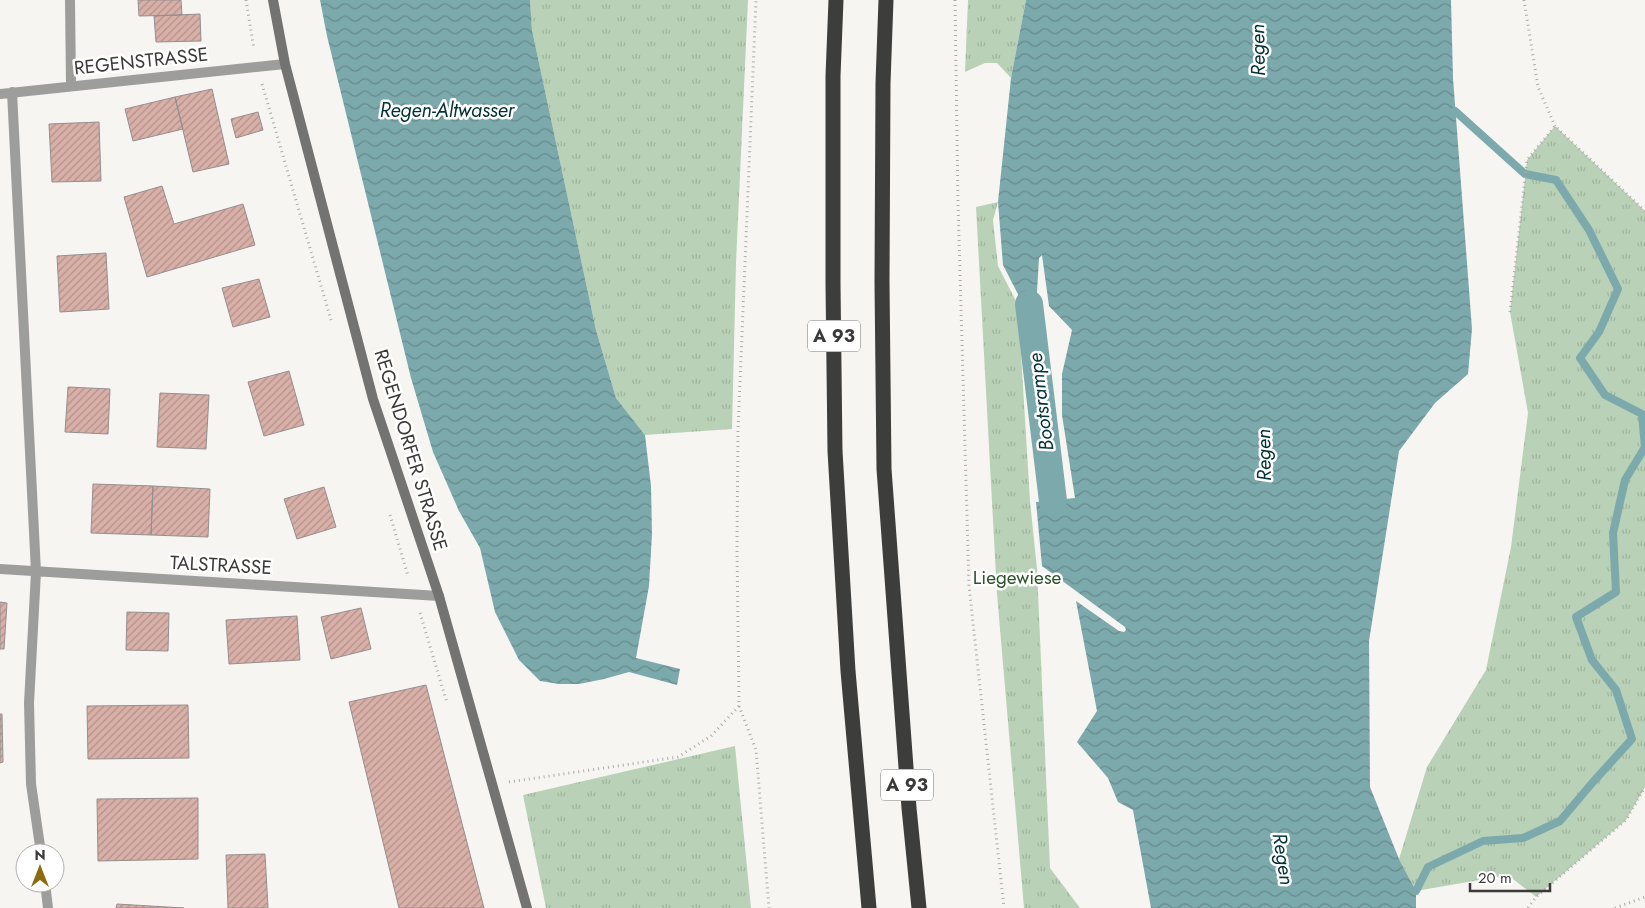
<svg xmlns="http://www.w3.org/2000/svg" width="1645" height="908" viewBox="0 0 1645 908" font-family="Jost,sans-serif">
<defs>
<pattern id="grass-tufts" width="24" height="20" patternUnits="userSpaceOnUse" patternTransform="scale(1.25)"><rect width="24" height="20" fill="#b9d1b6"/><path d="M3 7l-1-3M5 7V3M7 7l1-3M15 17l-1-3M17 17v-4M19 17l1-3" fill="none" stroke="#a0b49d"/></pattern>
<pattern id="water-waves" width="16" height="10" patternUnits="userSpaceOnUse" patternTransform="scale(1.25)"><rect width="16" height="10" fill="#7ca9ac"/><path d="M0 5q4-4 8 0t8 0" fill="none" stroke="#678b8d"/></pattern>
<pattern id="building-hatch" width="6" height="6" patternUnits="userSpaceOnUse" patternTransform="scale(1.25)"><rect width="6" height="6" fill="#d9b0a8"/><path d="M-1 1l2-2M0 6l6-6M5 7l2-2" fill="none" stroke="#b1908a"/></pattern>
</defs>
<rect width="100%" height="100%" fill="#f7f5f2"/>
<path fill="url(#grass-tufts)" d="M530 0H748L736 263 732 429 645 435 616 398 596 330 532 30Z
M968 0H1026L1011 78 997 63H985L965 72Z
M1555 126 1645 211V787L1626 820 1536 897 1508 875 1416 891 1399 859 1427 767 1486 670 1511 547 1528 413 1510 312 1524 187 1527 160Z
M998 202 993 220 998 266 1018 305 1030 501 1037 569 1050 868 1080 908H1024L997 594 976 207Z
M735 746 751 908H546L523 795Z"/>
<path fill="url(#water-waves)" d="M320 0H530L532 30 596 330 616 398 645 435 651 486 652 534 649 586 636 658 680 669 677 685 629 672 604 679 579 684H559L540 681 519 660 495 612 480 548 459 511 433 452 411 378 327 36Z
M1026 0H1451L1453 78 1472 329 1468 374 1435 403 1399 451 1369 641 1370 787 1399 859 1416 891V908H1151L1133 810 1118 802 1108 778 1077 742 1097 711 1076 601 1119 631 1124 632 1126 630 1125 627 1042 566 1036 502 1075 498 1062 415V374L1072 330 1049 306 1042 255 1039 258 1036 309 1029 304H1023L1003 265 998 202 1011 78Z"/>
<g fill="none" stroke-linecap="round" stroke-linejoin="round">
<path stroke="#7ca9ac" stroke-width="8" d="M1416 891 1428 867 1483 841 1523 838 1560 821 1593 782 1632 739 1616 690 1592 660 1576 617 1616 592 1613 533 1625 480 1645 447 1642 414 1605 395 1580 358 1599 332 1618 289 1589 230 1556 180 1525 174 1455 111"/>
<path stroke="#7ca9ac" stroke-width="28" d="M1029 304 1053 501"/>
</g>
<path fill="url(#building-hatch)" stroke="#948f8f" d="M138 0H181L182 15 139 16Z
M200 14 201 41 156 42 154 16Z
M212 89 229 164 193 172 175 97Z
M175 97 183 129 133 141 125 109Z
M258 112 263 130 236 138 231 119Z
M99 122 101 181 52 182 49 124Z
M162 186 174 224 243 204 255 245 147 277 124 197Z
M106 253 109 309 60 312 57 256Z
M259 279 270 317 233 327 222 288Z
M289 371 304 425 264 436 248 382Z
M68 387 110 389 108 434 65 432Z
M160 393 209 395 206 449 157 447Z
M93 484 153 486 151 535 91 533Z
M153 486 210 489 208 537 151 535Z
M324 487 336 527 297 539 284 499Z
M0 602 7 603 4 649H0Z
M361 608 371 649 331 659 321 617Z
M127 612 169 613 168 651 126 650Z
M297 616 300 660 229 664 226 620Z
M426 685 484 908H399L349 702Z
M188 705 189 758 88 759 87 706Z
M0 714H2L3 762 0 763Z
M198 798V859L98 861 97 799Z
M265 854 268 908H228L226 855Z
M117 904 184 908H116Z"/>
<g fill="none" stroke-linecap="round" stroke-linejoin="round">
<path stroke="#adaba9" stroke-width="3" stroke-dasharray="1 4" stroke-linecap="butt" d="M246 0 254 49
M955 0 958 203 969 586 1004 908
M1524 0 1538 87 1555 126
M262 84 331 320
M1510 312 1527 160 1555 126 1645 211
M390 515 408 576
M420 613 447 703
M739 706 756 750 769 908
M509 782 678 757 711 736 739 706 737 546 738 430 756 0
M1528 908 1536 897 1626 820 1645 787
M1615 908 1645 897"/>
<path stroke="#9d9d9c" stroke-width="10" d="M70 0 71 85
M12 92 36 572 29 703 31 784 41 853
M0 94 285 64
M0 569 439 596
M45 883 48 908"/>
<path stroke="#737371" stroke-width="10" d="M273 0 285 64 373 399 439 596 527 908"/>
<path stroke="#3d3e3b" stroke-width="15" d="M836 0 833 76V284L835 451 848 671 869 908
M886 0 883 83 882 282 884 469 909 808 919 908"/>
</g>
<g text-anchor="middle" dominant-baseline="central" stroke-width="5" stroke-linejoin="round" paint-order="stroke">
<g fill="#fff" stroke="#767574" stroke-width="1">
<rect x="808" y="320.5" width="52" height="31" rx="4"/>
<rect x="881" y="769.5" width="52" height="31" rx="4"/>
</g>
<g font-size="18" font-weight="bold" fill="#3b3a39">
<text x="834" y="336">A 93</text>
<text x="907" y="785">A 93</text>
</g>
<g font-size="19" fill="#3b3a39" stroke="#fff">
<text transform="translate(141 61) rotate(-6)">REGENSTRASSE</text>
<text transform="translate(411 450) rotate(73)">REGENDORFER STRASSE</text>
<text transform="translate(221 565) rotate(3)">TALSTRASSE</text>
</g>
<g font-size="19" fill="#2d5329" stroke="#fff">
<text x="1017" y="577">Liegewiese</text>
</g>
<g font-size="20" font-style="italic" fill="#023234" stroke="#fff">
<text transform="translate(1258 50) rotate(-91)">Regen</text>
<text x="447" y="110">Regen-Altwasser</text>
<text transform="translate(1041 402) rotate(-97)">Bootsrampe</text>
<text transform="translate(1264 455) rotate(-91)">Regen</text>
<text transform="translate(1283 859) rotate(81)">Regen</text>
</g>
</g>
<g transform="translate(40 868)"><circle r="24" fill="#ffffff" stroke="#b1b0b0"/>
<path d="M0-4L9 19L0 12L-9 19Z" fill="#8c6c0f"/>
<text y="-8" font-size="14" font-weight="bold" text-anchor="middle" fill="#3b3a39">N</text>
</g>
<path d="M1470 883v8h80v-8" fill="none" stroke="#3b3a39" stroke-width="2.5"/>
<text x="1478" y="883" font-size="15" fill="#3b3a39" stroke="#ffffff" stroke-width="4" paint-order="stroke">20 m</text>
</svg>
